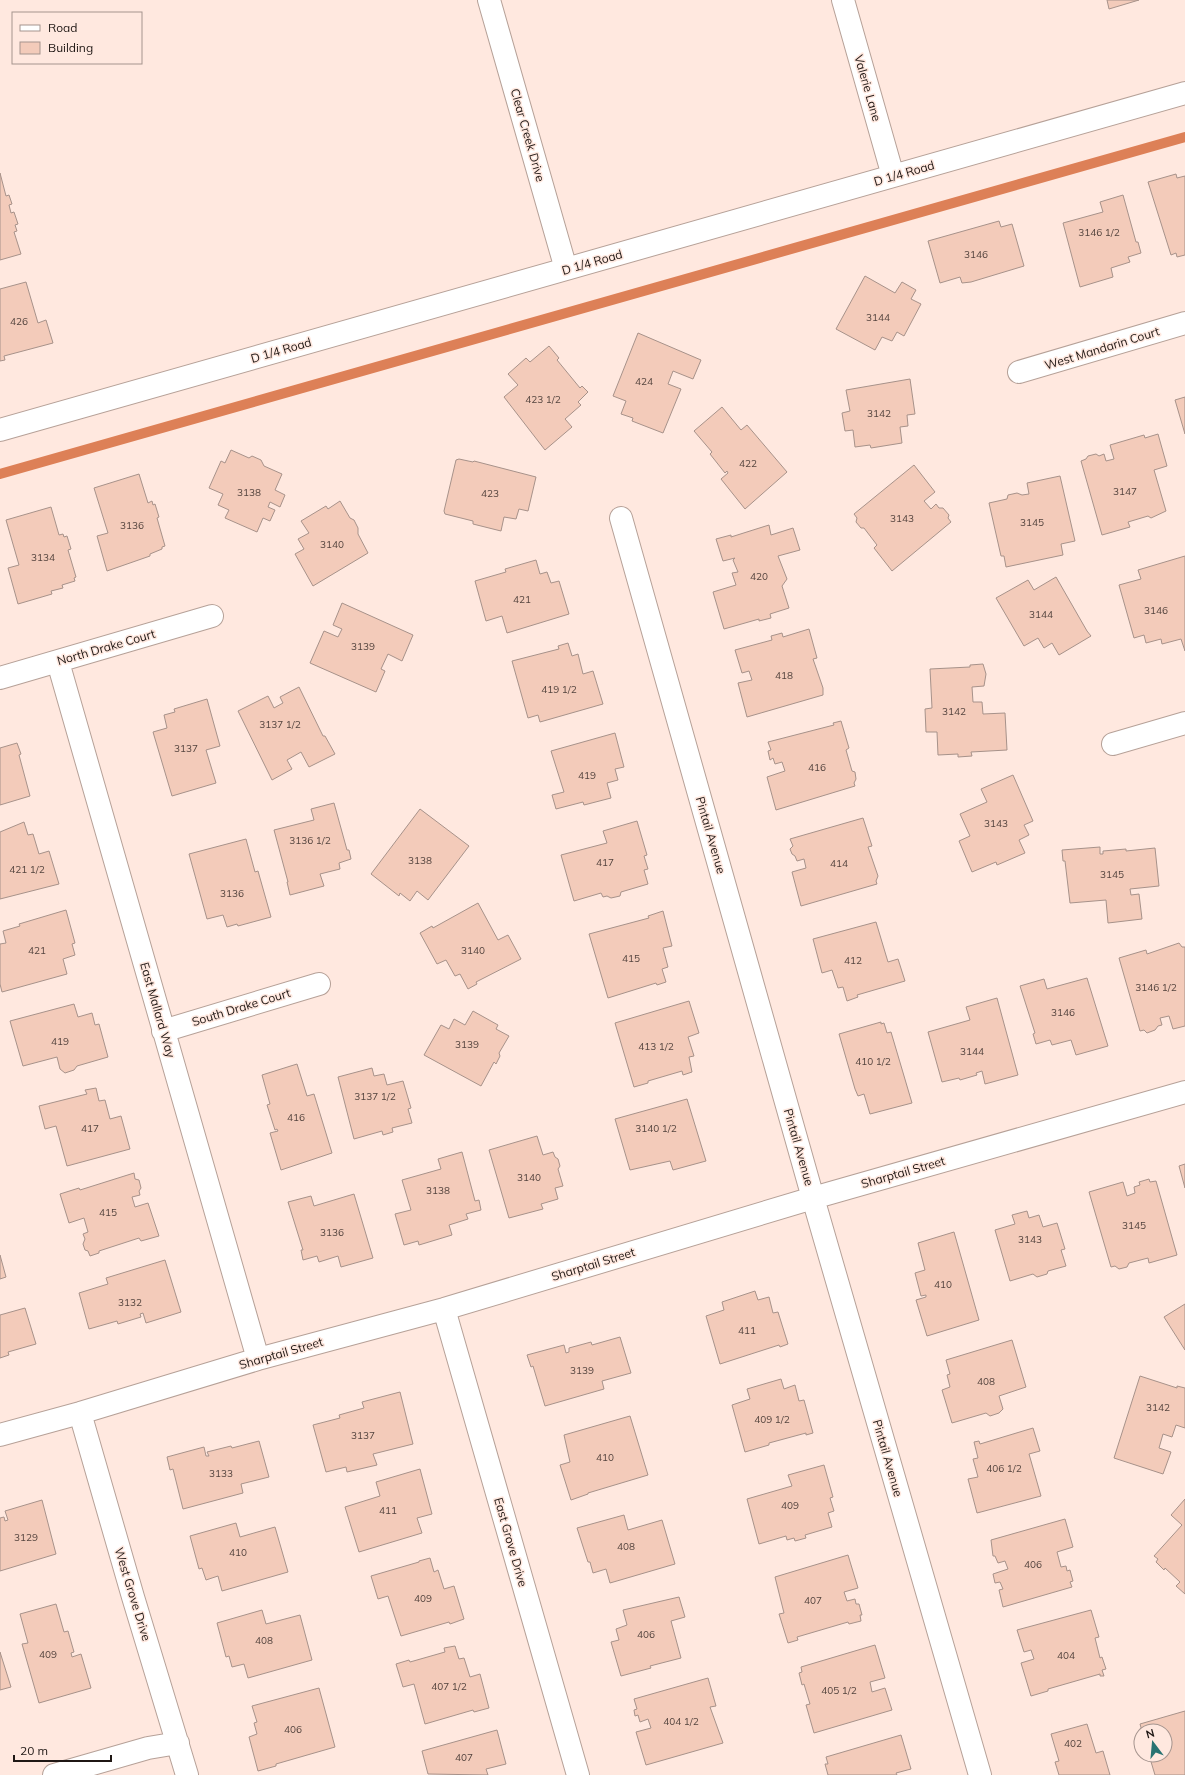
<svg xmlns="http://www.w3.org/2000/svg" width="1185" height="1775" viewBox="0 0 1185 1775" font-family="Mulish,sans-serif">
<rect width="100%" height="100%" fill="#ffe8df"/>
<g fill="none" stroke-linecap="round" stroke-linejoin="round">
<path stroke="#dd8057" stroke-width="10" d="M0 474 1185 137"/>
</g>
<path fill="#f3cbba" stroke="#a7928a" d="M1107 0H1139L1109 9Z
M0 173 6 196 9 195 12 204 9 205 11 213 14 212 18 224 15 225 17 231 14 232 21 254 0 260Z
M1176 174 1177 178 1185 176V255L1177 257 1176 253 1171 255 1148 182Z
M1123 195 1136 242H1138L1141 253 1128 257 1130 262 1111 268 1113 277 1080 287 1063 223 1103 212 1100 202Z
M999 221 1001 227 1012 224 1024 266 971 282 962 283 960 277 940 283 928 241Z
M865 276 895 293 902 282 916 290 911 299 921 304 904 336 897 332 892 341 882 337 875 350 836 329Z
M26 282 38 323 46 320 53 343 4 356 5 360 0 361V289Z
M638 333 701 360 693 379 673 371 668 384 681 389 663 433 632 421 633 418 621 414 626 401 613 396Z
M549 346 559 358 557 360 580 388 582 386 588 392 578 402 581 405 565 419 572 427 545 450 504 397 518 385 508 374 526 358 530 362Z
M910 379 915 414 907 415 908 426 900 427 902 443 871 448 870 445 855 447 853 430 845 431 842 413 850 411 846 390Z
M1185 397V434L1175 400Z
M722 407 741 430 747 425 787 472 745 509 721 479 728 473 727 471 725 473 710 454 712 452 694 431Z
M1158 434 1167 466 1154 470 1166 511 1151 518 1148 516 1128 522 1130 527 1102 535 1081 461 1086 459 1088 456 1096 454 1099 456 1104 454 1106 461 1114 459 1110 445 1144 435 1145 438Z
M231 450 249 458 252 456 261 460 264 466 282 474 275 490 285 495 280 507 270 502 268 507 275 510 270 521 263 518 257 532 225 518 229 510 218 505 223 494 209 488 221 461 225 463Z
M459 459 473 462 474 461 536 477 528 511 519 509 516 519 504 517 501 531 473 524V521L445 514 444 511 456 460Z
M914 465 935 492 924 501 931 509 936 504 939 508H943L949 515 948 518 951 522 892 571 874 548 877 545 864 528H861L856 522 857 518 854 514Z
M139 474 148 503 152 501 153 505 155 504 159 517 157 518 165 546 162 547V549L150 554V556L107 571 97 536 108 533 94 488Z
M1060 476 1075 541 1061 544 1063 555 1006 567 1004 556H1001L989 503 1007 499 1008 495 1017 493 1022 495 1029 494 1027 483Z
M340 501 350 518 354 520 358 528V534L368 553 313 586 295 554 304 549 298 539 309 533 301 521 326 506 328 509Z
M51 507 59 535 63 534 64 537 67 536 71 549 68 550 76 577 74 578 75 581 62 585 63 588 51 591 52 594 18 604 8 568 19 565 6 520Z
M769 525 771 535 793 528 800 550 778 556 787 579 782 586 789 608 770 614 771 618 759 621V619L724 629 713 592 736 585 732 573 738 572 733 560 735 558 723 561 716 539 731 535V537Z
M1185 556V651L1181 639 1162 644 1161 639 1146 643 1144 635 1134 638 1119 585 1141 579 1138 570Z
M536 560 540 574 547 572 551 583 559 581 569 614 507 633 502 616 486 621 475 581 506 572 505 569Z
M1056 577 1087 631 1091 636 1059 655 1052 643 1044 648 1038 638 1024 646 996 598 1028 580 1034 590Z
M342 603 413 635 402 661 388 654 381 669 385 671 376 692 310 663 324 631 338 637 342 629 333 625Z
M809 629 817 658 813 659 823 688V695L747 717 738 683 752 680 749 671 742 673 735 650 772 640 771 636 782 633 783 637Z
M568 643 572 656 578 654 583 674 593 671 603 704 540 722 538 715 528 718 512 661 559 649 558 646Z
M983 664 986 674 984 686 972 687 973 702H982L983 714 1005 713 1007 750 971 752 972 756 958 757V754L938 755 937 732H926L925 709 932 708 930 669 970 667V665Z
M299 687 323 736H325L335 754 309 767 301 752 287 760 292 769 272 780 238 711 268 696 274 708 283 703 280 697Z
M207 699 220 746 206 750 216 783 172 796 153 732 167 728 164 715 175 712 174 709Z
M841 721 849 748 846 750 852 771 855 772 856 779 854 783 855 786 776 810 767 777 785 771 782 762 775 764 773 758 770 760 768 751 771 750 768 742 834 725 833 723Z
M615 733 624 767 615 769 618 780 607 783 611 798 584 805 583 802 556 809 552 795 564 792 551 751Z
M17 743 21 754 19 755 30 796 0 805V748Z
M1013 775 1033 821 1024 825 1029 835 1019 840 1025 853 997 865 996 862 972 872 959 841 970 836 960 814 987 802 981 789Z
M334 803 347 850H349L351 859 339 863 340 869 320 874 324 886 290 895 287 882H288L274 830 314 820 311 809Z
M420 809 469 846 428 900 417 891 410 901 400 893 399 896 371 874Z
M863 818 872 846 868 847 878 876 876 881 877 884 801 906 792 872 806 868 804 859 797 861 795 856 792 854 790 849 793 846 790 839Z
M637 821 647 855 644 856 648 869 644 870 648 884 621 892 620 896 611 898 607 896 603 897 601 893 574 901 561 855 607 843 603 831Z
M24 822 28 835 33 834 39 854 49 851 59 884 0 899V832Z
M246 839 255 872 258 871 271 917 238 926 237 924 227 927 223 915 207 919 189 854Z
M1100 847V854H1103V851L1126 849V851L1155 848 1159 886 1130 889 1131 895 1139 894 1142 919 1108 923 1106 900 1070 903 1065 861H1063L1062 850Z
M478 903 498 940 508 935 521 959 476 982 477 984 468 989 460 974 455 976 446 960 437 964 420 933 432 926 433 928Z
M66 910 75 943 72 944 75 955 63 959 67 974 2 992 0 984V944L6 943 3 931 20 926 19 924Z
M663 911 672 946 663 948 668 967 662 969 666 982 657 985 656 983 608 998 589 934 649 918 648 916Z
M876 922 888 962 898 959 905 981 857 995 858 997 847 1001 843 987 838 988 832 970 822 973 813 939Z
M1179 943 1182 947H1185V1026L1173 1029 1169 1016 1160 1018 1162 1025 1158 1026 1155 1030 1147 1033 1144 1030 1140 1031 1119 958 1146 950 1147 954Z
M1087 978 1108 1046 1076 1055 1071 1040 1052 1045 1050 1040 1036 1044 1033 1034 1035 1033 1020 986 1044 979 1047 989Z
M997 998 1018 1075 985 1084 982 1071 976 1073 977 1075 960 1080 959 1078 942 1082 928 1032 970 1020 966 1007Z
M689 1001 699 1033 688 1037 694 1056 689 1057 692 1072 683 1075 682 1071 648 1081V1083L634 1087 615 1023Z
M74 1004 78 1017 92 1013 95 1025 99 1024 108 1057 77 1066 74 1070 65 1073 60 1069 57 1057 23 1066 10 1021Z
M473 1011 498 1025 496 1029 509 1036 499 1053 500 1056 496 1064 494 1062 481 1086 424 1055 441 1025 449 1029 454 1019 465 1025Z
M881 1022V1024L884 1023 887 1033 891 1032 912 1103 870 1114 864 1094 858 1096 855 1089 839 1034Z
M297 1064 307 1096 314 1094 332 1153 281 1170 270 1133 278 1131 277 1129 275 1130 267 1105 270 1104 262 1075Z
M372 1068 374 1076 384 1074 387 1085 403 1081 411 1108 408 1109 412 1123 392 1128 393 1132 383 1135 382 1131 354 1139 338 1077Z
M96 1088 99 1101 105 1100 110 1119 121 1116 130 1149 67 1166 56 1126 45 1129 39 1106 87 1094 85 1090Z
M687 1099 706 1161 673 1170 670 1161 630 1170 615 1119Z
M537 1136 543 1155 553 1152 555 1157 558 1159 560 1166 558 1169 563 1186 555 1188 558 1199 541 1204 543 1209 509 1218 489 1150Z
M462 1152 475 1201 479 1200 481 1210 466 1214 468 1219 449 1225 452 1235 419 1245 418 1241 404 1245 395 1214 411 1210 402 1180 441 1169 438 1159Z
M1185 1164V1188L1179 1166Z
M134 1173 135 1179 139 1180 141 1188 139 1191 140 1195 132 1197 135 1207 148 1203 159 1236 141 1241 139 1238 99 1251V1253L90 1256 88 1251 85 1250 83 1244 85 1239 83 1234 88 1232 84 1218 69 1223 60 1194 79 1188 80 1190Z
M1149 1179 1150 1182 1156 1181 1177 1255 1149 1263 1148 1258 1129 1263 1127 1267 1119 1269 1115 1266 1111 1267 1089 1192 1123 1182 1127 1196 1135 1193 1134 1187 1140 1185 1139 1182Z
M354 1194 373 1258 341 1267 338 1256 319 1262 317 1256 303 1260 301 1250H303L288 1202 311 1196 314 1206Z
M1027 1211 1029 1218 1039 1215 1043 1227 1057 1223 1065 1249 1061 1250 1066 1266 1048 1271 1047 1274 1037 1277 1033 1274 1010 1281 995 1230 1015 1224 1012 1215Z
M954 1232 979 1320 927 1336 916 1300 926 1297V1295L921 1296 915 1273 925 1270 918 1243Z
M0 1255 6 1277 0 1279Z
M165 1260 181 1312 146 1323 143 1313 140 1314 141 1317 118 1324 117 1321 89 1329 79 1293 108 1284 106 1278Z
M755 1291 758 1300 769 1297 773 1313 778 1312 788 1344 780 1347 779 1345 720 1364 706 1316 724 1310 722 1302Z
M1185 1304V1350L1164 1317Z
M25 1308 36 1344 8 1352 9 1355 0 1358V1315Z
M620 1337 631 1373 602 1381 604 1389 545 1406 533 1366 531 1367 527 1355 564 1345 566 1353 569 1352V1348L591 1342 592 1345Z
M1012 1340 1026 1387 999 1396 1003 1409 999 1413 990 1416 986 1413 952 1423 942 1390 950 1387 947 1375 950 1374 946 1360Z
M1140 1376 1177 1388V1386L1185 1388V1428L1176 1425 1172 1437 1163 1434 1159 1448 1171 1452 1163 1474 1114 1458Z
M781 1379 784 1389 795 1385 799 1401 804 1400 813 1433 806 1435V1433L769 1443V1445L745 1452 732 1405 750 1399 747 1389Z
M400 1392 413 1444 373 1454 377 1465 347 1472 346 1467 326 1472 313 1425 340 1418 339 1415 364 1408 362 1402Z
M630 1416 648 1475 588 1493V1494L571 1500 560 1465 570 1462 564 1435Z
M1033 1428 1040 1451 1029 1454 1041 1496 977 1513 968 1479 978 1477 973 1459 978 1458 974 1442 979 1441 980 1444Z
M259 1441 269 1477 241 1484 243 1493 183 1509 173 1469 170 1470 167 1457 204 1447 206 1456H209L207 1452 231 1446 232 1448Z
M824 1465 833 1497 830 1498 834 1511 828 1513 832 1527 805 1535 806 1538 795 1541 794 1538 787 1540 786 1536 759 1544 747 1499 792 1486 788 1475Z
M420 1469 432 1514 417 1518 422 1533 359 1552 345 1507 380 1496 376 1482Z
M1185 1499V1594L1176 1586 1180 1582 1165 1568 1164 1570 1156 1562 1158 1559 1154 1556 1182 1525 1171 1515Z
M42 1500 56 1554 0 1571V1518L4 1517 5 1521 8 1520 5 1511Z
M624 1515 628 1530 662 1520 675 1564 610 1583 606 1569 593 1573 590 1562H588L577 1528Z
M1065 1519 1073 1547 1057 1552 1061 1567 1066 1566 1067 1571 1070 1570 1073 1581 1070 1582 1072 1587 1003 1607 999 1590 1003 1589 1000 1582 995 1583 993 1574 1008 1569 1005 1561 998 1563 995 1556H993L991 1540Z
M236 1523 240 1537 275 1527 288 1572 222 1591 218 1576 206 1580 202 1568 199 1569 190 1536Z
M848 1555 858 1588 844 1592 847 1601 855 1599 856 1604H859L862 1615H860L861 1621 849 1624 848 1622 797 1637 798 1640 788 1643 779 1614 784 1613 775 1577Z
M430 1558 434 1572 438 1570 444 1589 454 1586 464 1619 450 1624 449 1622 401 1636 388 1596 378 1599 371 1576 419 1562V1561Z
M679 1597 685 1617 671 1621 681 1658 650 1666 651 1668 621 1676 611 1642 619 1640 616 1629 627 1625 623 1610Z
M56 1604 64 1632 68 1631 74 1652 71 1653 72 1657 81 1654 91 1688 39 1703 22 1644 28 1643 20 1614Z
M262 1610 266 1624 300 1615 312 1660 248 1678 244 1664 232 1667 229 1656 226 1657 217 1623Z
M1091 1610 1099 1637 1095 1638 1100 1658 1102 1657 1106 1669 1102 1670 1104 1676H1100V1674L1048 1689V1691L1031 1696 1021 1663 1034 1659 1031 1650 1024 1652 1017 1630Z
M875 1645 885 1678 870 1682 872 1692 885 1688 892 1710 814 1733 806 1705 810 1704 804 1684 802 1685 799 1673 802 1672 801 1667Z
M455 1646 459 1659 464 1658 470 1677 480 1674 489 1708 474 1712 473 1710 425 1724 414 1684 403 1687 396 1664 409 1660 410 1662 445 1652 444 1648Z
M0 1652 11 1687 0 1690Z
M708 1678 716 1706 710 1707 723 1743 646 1765 636 1732 651 1728 648 1719 640 1722 638 1715 635 1716 634 1710 637 1709 634 1699Z
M319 1688 335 1747 276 1764V1766L258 1771 249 1737 257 1734 254 1723 257 1722 252 1706Z
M1185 1711V1775H1155L1149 1755H1165V1731H1142L1140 1724Z
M1087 1724 1096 1753 1103 1751 1110 1775H1059L1055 1762 1059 1761 1051 1734Z
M497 1730 506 1764 486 1769 488 1775 428 1774 422 1751Z
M901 1735 911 1769 896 1773 897 1775H828L825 1764H828L826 1757Z"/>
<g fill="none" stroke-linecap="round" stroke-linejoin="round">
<g stroke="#b6a198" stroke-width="24">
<path id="street" d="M489 0 566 269
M843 0 893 176
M1019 372 1185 323
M0 430 1185 93
M621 518 813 1198 980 1775
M58 662 258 1359
M0 678 212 616
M1113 744 1185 723
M163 1031 319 984
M444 1309 578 1775
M80 1413 133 1597 187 1775
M0 1435 80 1413 258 1359 444 1309 813 1198 1185 1092
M54 1775 148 1748 178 1743"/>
</g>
<use href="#street" stroke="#fff" stroke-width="22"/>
</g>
<g text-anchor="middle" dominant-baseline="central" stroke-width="3" stroke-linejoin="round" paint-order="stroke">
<g font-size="10" fill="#54443e">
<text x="1099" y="232">3146 1/2</text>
<text x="976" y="254">3146</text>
<text x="878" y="317">3144</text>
<text x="19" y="321">426</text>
<text x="644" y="381">424</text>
<text x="543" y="399">423 1/2</text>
<text x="879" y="413">3142</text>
<text x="748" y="463">422</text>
<text x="1125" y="491">3147</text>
<text x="249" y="492">3138</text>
<text x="490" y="493">423</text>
<text x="902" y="518">3143</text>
<text x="1032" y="522">3145</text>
<text x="132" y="525">3136</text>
<text x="332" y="544">3140</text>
<text x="43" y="557">3134</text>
<text x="759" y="576">420</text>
<text x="522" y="599">421</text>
<text x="1156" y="610">3146</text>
<text x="1041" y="614">3144</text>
<text x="363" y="646">3139</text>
<text x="784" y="675">418</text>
<text x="559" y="689">419 1/2</text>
<text x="954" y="711">3142</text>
<text x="280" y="724">3137 1/2</text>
<text x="186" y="748">3137</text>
<text x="817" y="767">416</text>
<text x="587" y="775">419</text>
<text x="996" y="823">3143</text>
<text x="310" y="840">3136 1/2</text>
<text x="420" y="860">3138</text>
<text x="605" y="862">417</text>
<text x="839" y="863">414</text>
<text x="27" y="869">421 1/2</text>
<text x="1112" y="874">3145</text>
<text x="232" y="893">3136</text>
<text x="37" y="950">421</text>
<text x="473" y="950">3140</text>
<text x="631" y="958">415</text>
<text x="853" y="960">412</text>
<text x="1156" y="987">3146 1/2</text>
<text x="1063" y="1012">3146</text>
<text x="60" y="1041">419</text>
<text x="467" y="1044">3139</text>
<text x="656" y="1046">413 1/2</text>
<text x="972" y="1051">3144</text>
<text x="873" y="1061">410 1/2</text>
<text x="375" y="1096">3137 1/2</text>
<text x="296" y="1117">416</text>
<text x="90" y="1128">417</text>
<text x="656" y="1128">3140 1/2</text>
<text x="529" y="1177">3140</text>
<text x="438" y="1190">3138</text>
<text x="108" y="1212">415</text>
<text x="1134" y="1225">3145</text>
<text x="332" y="1232">3136</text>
<text x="1030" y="1239">3143</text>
<text x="943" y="1284">410</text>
<text x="130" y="1302">3132</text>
<text x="747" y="1330">411</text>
<text x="582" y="1370">3139</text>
<text x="986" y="1381">408</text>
<text x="1158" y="1407">3142</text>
<text x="772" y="1419">409 1/2</text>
<text x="363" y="1435">3137</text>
<text x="605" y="1457">410</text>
<text x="1004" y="1468">406 1/2</text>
<text x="221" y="1473">3133</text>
<text x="790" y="1505">409</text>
<text x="388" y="1510">411</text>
<text x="26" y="1537">3129</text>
<text x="626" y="1546">408</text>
<text x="238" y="1552">410</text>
<text x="1033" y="1564">406</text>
<text x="423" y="1598">409</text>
<text x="813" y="1600">407</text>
<text x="646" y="1634">406</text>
<text x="264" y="1640">408</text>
<text x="48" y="1654">409</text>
<text x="1066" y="1655">404</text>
<text x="449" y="1686">407 1/2</text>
<text x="839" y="1690">405 1/2</text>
<text x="681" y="1721">404 1/2</text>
<text x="293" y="1729">406</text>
<text x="1073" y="1743">402</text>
<text x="464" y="1757">407</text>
</g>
<g font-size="12" fill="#1f1714" stroke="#ffe8df">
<text transform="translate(868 88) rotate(74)">Valerie Lane</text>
<text transform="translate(528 135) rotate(74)">Clear Creek Drive</text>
<text transform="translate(904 173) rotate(-16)">D 1/4 Road</text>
<text transform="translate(592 262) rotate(-16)">D 1/4 Road</text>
<text transform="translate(1102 348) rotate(-17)">West Mandarin Court</text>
<text transform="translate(281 350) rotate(-16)">D 1/4 Road</text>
<text transform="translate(106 647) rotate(-16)">North Drake Court</text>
<text transform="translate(711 835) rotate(74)">Pintail Avenue</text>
<text transform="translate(241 1007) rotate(-17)">South Drake Court</text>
<text transform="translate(158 1010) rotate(74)">East Mallard Way</text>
<text transform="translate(799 1147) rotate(74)">Pintail Avenue</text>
<text transform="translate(903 1172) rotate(-16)">Sharptail Street</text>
<text transform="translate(593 1264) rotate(-17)">Sharptail Street</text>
<text transform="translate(281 1353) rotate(-16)">Sharptail Street</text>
<text transform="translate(888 1458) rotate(74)">Pintail Avenue</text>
<text transform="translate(511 1542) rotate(74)">East Grove Drive</text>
<text transform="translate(133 1594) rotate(73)">West Grove Drive</text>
</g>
</g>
<rect x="12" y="12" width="130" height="52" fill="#ffe8df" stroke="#a5948e"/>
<rect x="20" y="25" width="20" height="6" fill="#ffffff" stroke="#a5948e"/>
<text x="48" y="32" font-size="12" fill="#1f1714">Road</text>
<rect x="20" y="42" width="20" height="12" fill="#f3cbba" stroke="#a5948e"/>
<text x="48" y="52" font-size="12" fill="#1f1714">Building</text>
<g transform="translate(1153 1743) rotate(344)"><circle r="19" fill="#ffe8df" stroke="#a5948e"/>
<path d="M0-3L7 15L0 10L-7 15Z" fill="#297372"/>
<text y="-6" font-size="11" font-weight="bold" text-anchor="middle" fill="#1f1714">N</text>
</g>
<path d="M14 1755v6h97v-6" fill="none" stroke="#1f1714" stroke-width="2"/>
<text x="20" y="1755" font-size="12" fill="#1f1714" stroke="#ffe8df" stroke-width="3" paint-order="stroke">20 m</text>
</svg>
